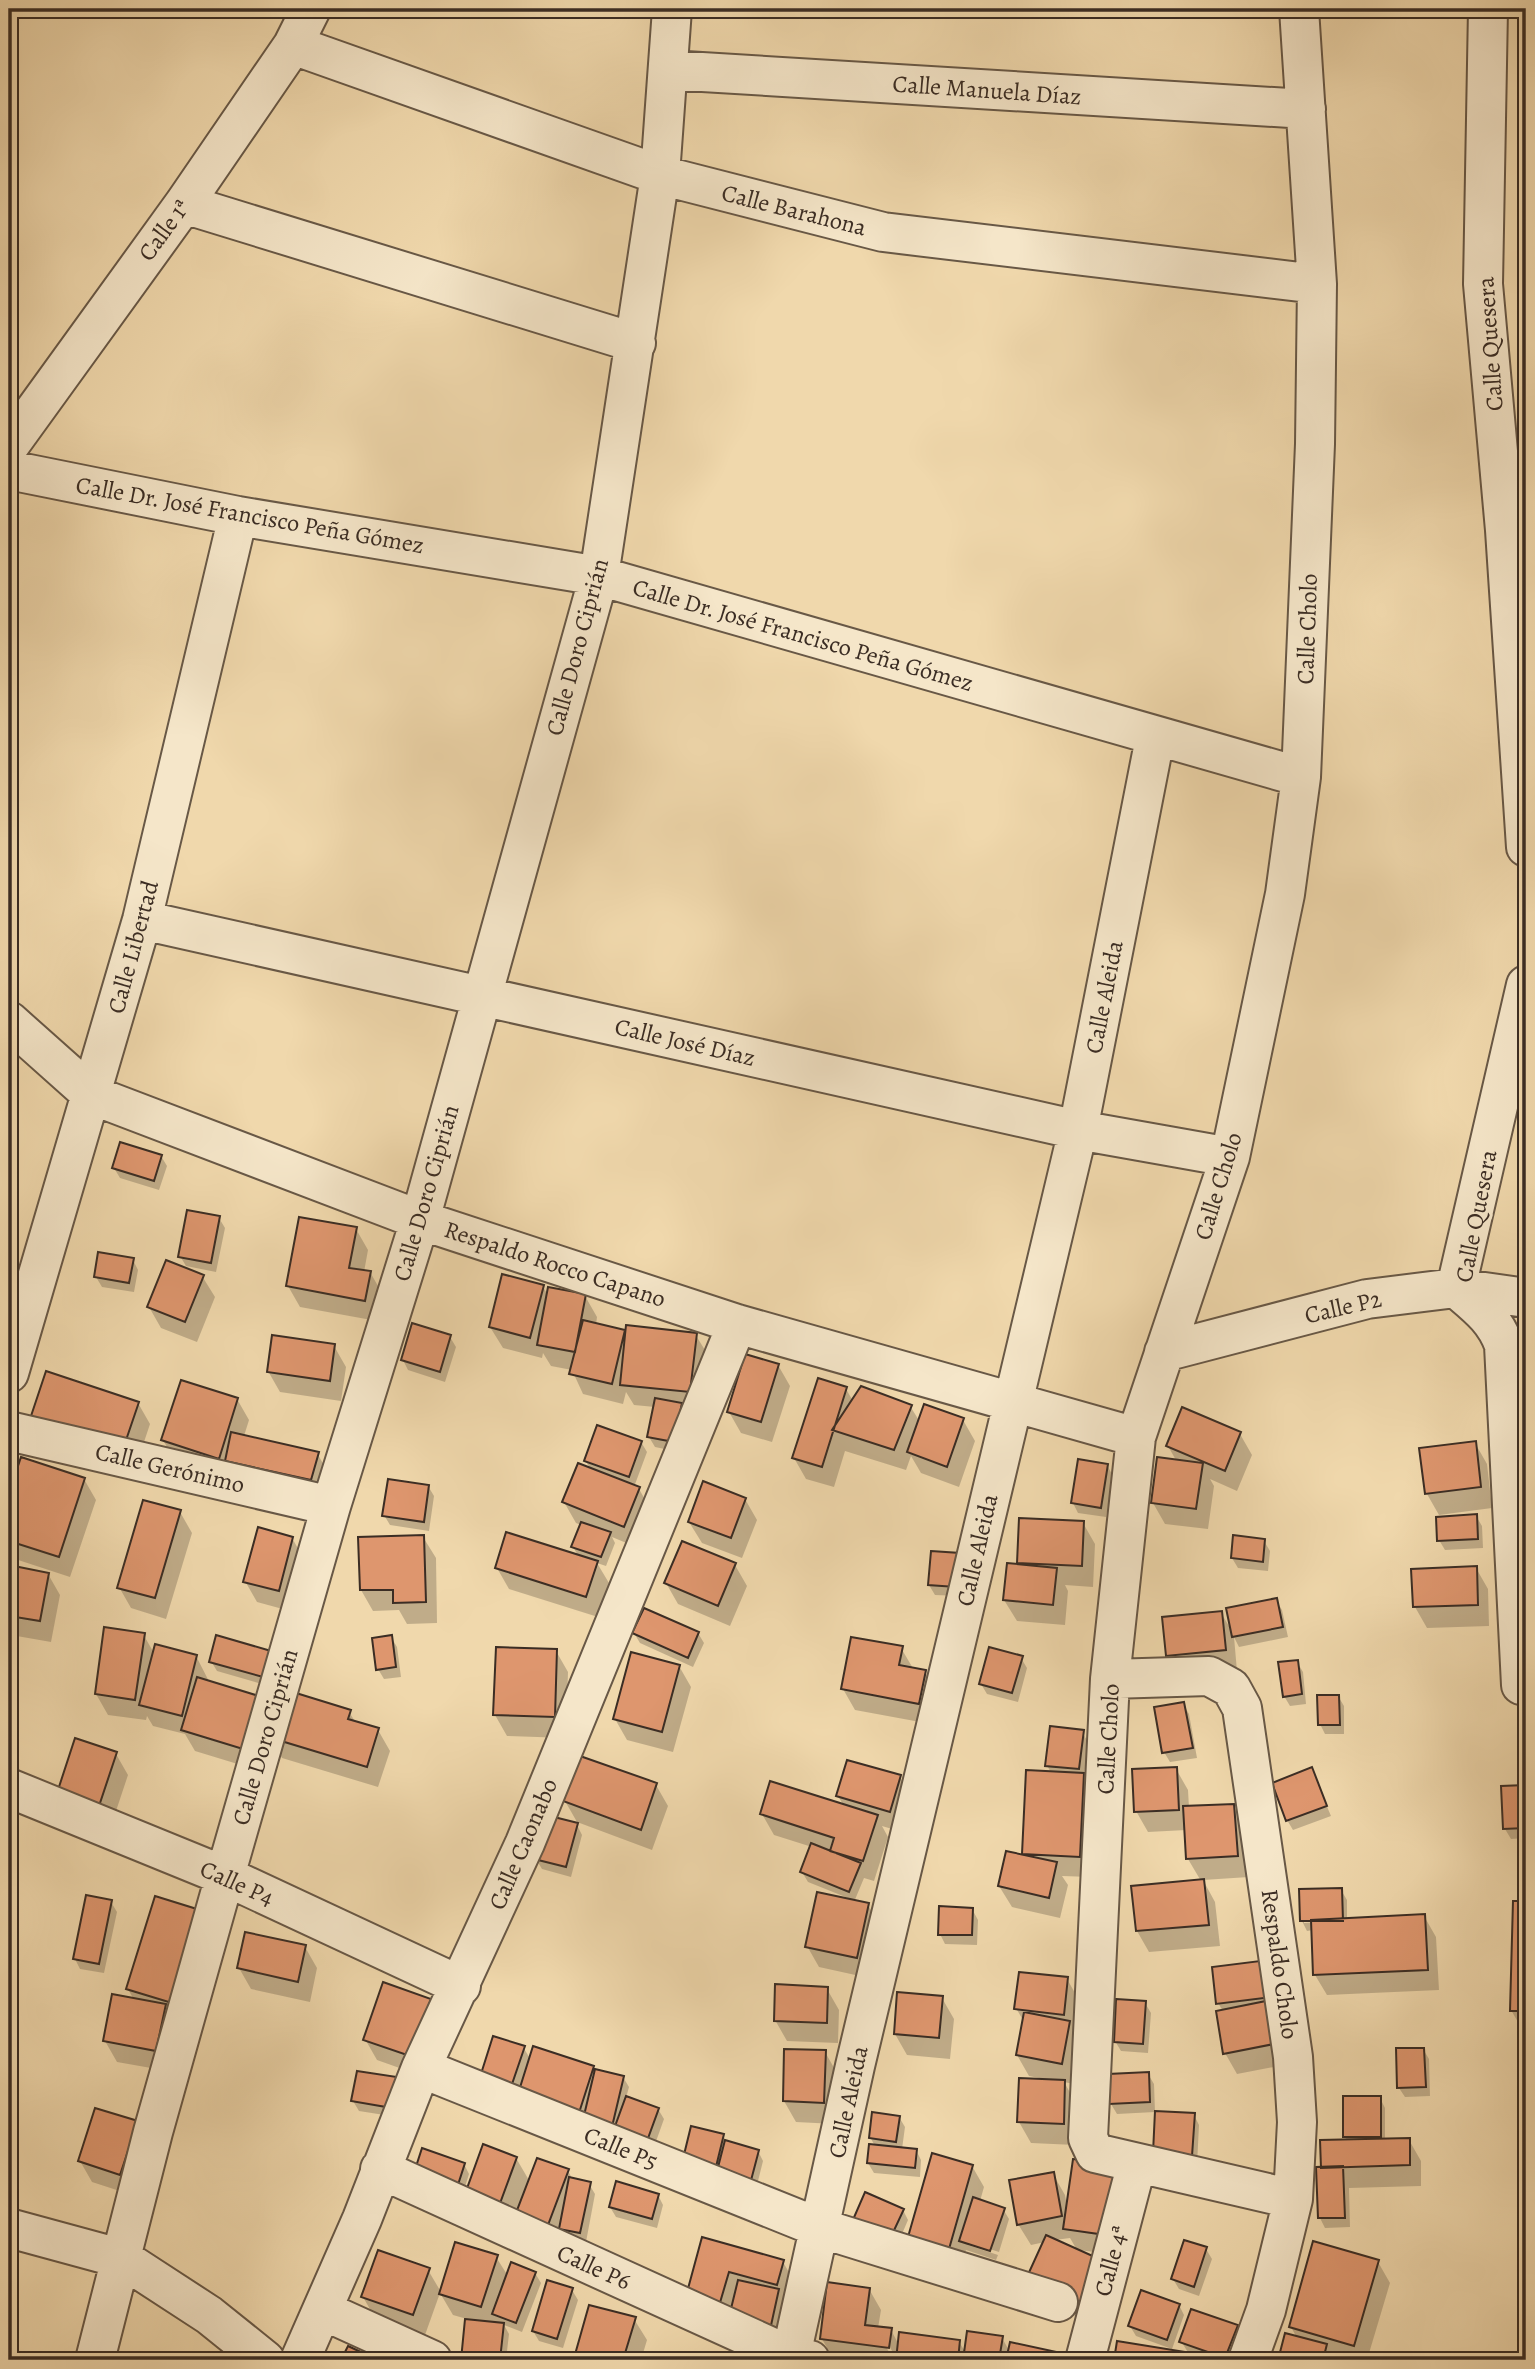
<svg xmlns="http://www.w3.org/2000/svg" width="1535" height="2369" viewBox="0 0 1535 2369" font-family="Alegreya,serif">
<rect width="100%" height="100%" fill="#f0d8ac"/>
<filter id="stains"><feTurbulence type="fractalNoise" baseFrequency=".00286" numOctaves="4"/><feColorMatrix values="0 0 0 0 .2 0 0 0 0 .09 0 0 0 0 .02 0 0 0 .5 -.17"/></filter>
<radialGradient id="worn" r=".72"><stop offset=".6" stop-color="#630" stop-opacity="0"/><stop offset="1" stop-color="#630" stop-opacity=".3"/></radialGradient>
<path fill="#0003" fill-rule="evenodd" d="M161 1156 167 1166 159 1190 120 1178 114 1168Z
M219 1218 225 1228 216 1272 186 1266 180 1256Z
M356 1229 368 1250 364 1272H370L382 1293 377 1321 300 1307 288 1286Z
M133 1260 138 1270 134 1292 102 1287 96 1277Z
M202 1276 215 1297 197 1342 161 1328 149 1307Z
M543 1287 548 1295 585 1296 597 1317 596 1325 627 1332 695 1334 708 1355 679 1452 655 1447 649 1437 655 1407 634 1405 626 1392 623 1404 583 1394 572 1370 551 1366 543 1353 542 1358 503 1348 490 1327Z
M450 1337 456 1347 445 1382 408 1370 403 1360Z
M334 1346 346 1367 341 1401 280 1392 268 1371Z
M778 1365 790 1386 772 1442 741 1433 729 1412Z
M846 1389 853 1401 910 1406 920 1422 963 1420 975 1441 959 1487 921 1473 911 1456 906 1470 845 1451 834 1487 806 1479 794 1458Z
M237 1399 249 1420 244 1436 317 1453 329 1474 323 1500 175 1461 163 1440Z
M138 1403 150 1424 136 1466 45 1437 33 1416Z
M1240 1434 1252 1455 1237 1491 1210 1479 1214 1486 1208 1529 1165 1524 1153 1503 1177 1462 1168 1446Z
M641 1442 647 1452 634 1487 639 1489 651 1510 636 1547 612 1537 615 1543 606 1566 597 1563 609 1583 598 1617 509 1589 497 1568 579 1557 573 1547 581 1525 576 1523 564 1502 591 1470 585 1460Z
M1475 1443 1487 1464 1492 1508 1439 1515 1427 1494Z
M22 1459 84 1479 96 1500 70 1577 9 1557V1499Z
M1107 1465 1113 1476 1106 1517 1078 1513 1073 1503Z
M428 1486 434 1496 429 1531 390 1525 384 1515Z
M745 1499 757 1520 742 1558 702 1543 689 1522Z
M180 1512 192 1533 166 1619 131 1608 119 1587Z
M1476 1516 1482 1526 1483 1548 1445 1550 1439 1540Z
M1021 1520 1083 1523 1095 1544 1093 1587 1065 1585 1068 1591 1065 1625 1017 1621 1004 1600 1018 1566Z
M423 1537 436 1558 437 1623 407 1624 399 1610 373 1611 361 1590Z
M292 1538 304 1559 290 1611 257 1602 245 1581Z
M1264 1541 1270 1551 1268 1571 1238 1568 1232 1558Z
M932 1553 961 1596 935 1595 929 1585Z
M735 1565 747 1586 730 1626 678 1604 666 1583Z
M9 1567 48 1574 60 1595 51 1642 11 1635 9 1631Z
M1476 1568 1488 1589 1489 1626 1427 1628 1415 1607Z
M1276 1600 1282 1610 1288 1637 1239 1647 1234 1637 1237 1671 1179 1677 1167 1656 1221 1613 1232 1631Z
M634 1633H698L704 1643 693 1667 640 1643Z
M143 1634 154 1653 196 1656 254 1769 195 1751 185 1734 153 1726 147 1716 146 1720 108 1715 96 1694Z
M391 1637 397 1647 401 1677 384 1679 378 1669Z
M901 1648 914 1670 925 1672 937 1693 931 1724 855 1710 843 1689Z
M556 1651 568 1672 566 1738 507 1736 495 1715Z
M270 1652 269 1686 217 1671 211 1661Z
M1021 1658 1027 1668 1018 1702 987 1694 981 1684Z
M1297 1662 1303 1672 1306 1704 1290 1706 1284 1696Z
M679 1666 691 1687 673 1752 627 1740 615 1719Z
M1338 1696 1344 1706V1734H1325L1320 1724Z
M1183 1704 1189 1714 1197 1758 1170 1762 1164 1752Z
M349 1712 356 1723 378 1730 390 1751 378 1787 282 1758 270 1737Z
M1082 1732 1088 1742 1084 1777 1095 1796 1091 1877 1062 1876 1068 1885 1060 1918 1012 1907 999 1886 1026 1857 1024 1854 1051 1773 1047 1765Z
M116 1754 128 1775 111 1826 71 1814Z
M1176 1769 1188 1790 1189 1808 1233 1805 1245 1826 1249 1877 1203 1880 1215 1902 1220 1946 1149 1952 1137 1931 1201 1881 1188 1859 1186 1830 1148 1832 1136 1811Z
M1311 1769 1331 1816 1293 1830 1287 1820Z
M900 1777 912 1798 902 1832 882 1826 888 1837 874 1881 864 1878 854 1902 868 1905 880 1926 869 1978 819 1967 807 1946 848 1898 808 1882 802 1872 812 1847 774 1835 762 1814 844 1806 838 1796Z
M656 1785 668 1806 652 1850 577 1822 565 1801Z
M1526 1787V1838L1511 1839 1505 1829 1503 1788Z
M577 1825 582 1835 571 1877 542 1869 536 1859Z
M1341 1890 1347 1900V1920L1424 1916 1436 1937 1439 1990 1327 1995 1315 1975 1313 1930 1307 1931 1302 1921ZM1304 1919 1320 1922 1304 1923Z
M156 1899 173 2020 168 2071 117 2062 105 2041 134 2000 128 1989Z
M111 1902 117 1912 104 1973 80 1969 75 1959Z
M1515 1903H1526V2036L1511 2010Z
M972 1909 978 1920 977 1945 945 1944 940 1934Z
M305 1947 317 1968 310 2002 251 1989 239 1968Z
M1267 1962 1284 2065 1237 2074 1225 2053 1223 2011 1218 2003Z
M1067 1979 1079 2000 1074 2084 1064 2082 1076 2103 1075 2145 1031 2143 1019 2122 1044 2079 1029 2076 1017 2055 1024 2022 1016 2008Z
M827 1989 839 2010 838 2043 787 2041 775 2020Z
M942 1998 954 2019 950 2059 907 2055 895 2034Z
M430 2000 442 2021 422 2076 377 2060 365 2039Z
M1145 2003 1151 2013 1148 2053 1121 2051 1115 2041Z
M523 2047 531 2060 593 2067 595 2071 623 2077 629 2087 626 2098 658 2109 664 2119 649 2161 488 2087Z
M1423 2049 1429 2059 1430 2096 1405 2097 1399 2088Z
M825 2052 837 2073 835 2124 796 2122 784 2101Z
M358 2073 397 2117 359 2111 353 2101Z
M1148 2074 1154 2084 1155 2112 1117 2114 1111 2104Z
M1380 2098 1385 2108V2140H1409L1421 2161V2186L1349 2188 1350 2227 1325 2228 1320 2218 1347 2141 1345 2137Z
M1194 2115 1199 2125 1197 2165 1160 2163Z
M899 2117 905 2127 902 2149 916 2150 921 2160 920 2177 874 2173 868 2163 875 2146 870 2137Z
M136 2122 132 2195 92 2182 80 2161Z
M723 2136 727 2143 758 2151 763 2161 754 2197 689 2176Z
M516 2158 530 2182 568 2171 573 2180 589 2184 595 2194 586 2242 479 2214Z
M464 2164 469 2174 460 2203 419 2189Z
M972 2166 984 2187 980 2201 1003 2209 1009 2219 999 2252 968 2242V2245L998 2255 996 2260 966 2250 958 2276 920 2265Z
M1053 2174 1065 2195 1067 2206 1124 2256 1079 2250 1098 2326 1040 2300 1045 2242 1031 2245 1018 2224ZM1070 2238 1077 2250 1055 2240Z
M658 2195 663 2205 657 2228 616 2217 610 2207Z
M903 2210 908 2220 896 2248 860 2232Z
M704 2239 783 2262 795 2283 789 2305 783 2303 775 2339 700 2317Z
M1206 2249 1212 2259 1199 2296 1179 2289 1173 2279Z
M496 2257 508 2276 535 2273 541 2283 522 2332 504 2325 509 2334 506 2360H463L467 2319 453 2315 440 2293 425 2335 375 2318 363 2297 428 2270 441 2292Z
M1378 2262 1390 2283 1367 2360 1333 2356 1335 2360H1280L1286 2335 1297 2338 1291 2327Z
M869 2289 881 2310 878 2328 891 2330 899 2345 959 2342 966 2353 1002 2338 1010 2352 1075 2360H897L886 2340 883 2342 894 2360H834L822 2339Z
M572 2290 578 2300 563 2348 539 2341 533 2331Z
M1179 2305 1184 2315 1172 2349 1136 2336 1130 2326Z
M591 2307 634 2319 647 2340 641 2360H577Z
M1236 2327 1242 2337 1234 2360 1204 2358 1205 2360H1116L1118 2343 1189 2354 1181 2341Z"/>
<path fill="#de966e" stroke="#3b2d24" stroke-width="2" d="M120 1142 162 1155 154 1181 112 1168Z
M187 1210 220 1216 211 1263 178 1257Z
M299 1217 357 1227 349 1268 371 1271 365 1301 286 1286Z
M98 1252 134 1258 129 1283 94 1277Z
M166 1260 204 1275 185 1322 147 1307Z
M502 1274 544 1285 530 1338 489 1327Z
M548 1287 586 1294 575 1352 537 1345Z
M583 1320 625 1330 612 1384 569 1374Z
M412 1323 451 1335 440 1372 401 1360Z
M626 1325 697 1333 690 1392 620 1385Z
M272 1335 335 1344 330 1381 267 1372Z
M745 1354 779 1364 761 1422 727 1412Z
M46 1371 139 1402 124 1446 31 1416Z
M818 1378 847 1387 822 1467 792 1458Z
M181 1380 238 1398 219 1459 161 1440Z
M861 1386 912 1405 894 1450 832 1430Z
M655 1398 682 1403 674 1442 647 1437Z
M924 1404 964 1418 947 1467 907 1452Z
M1182 1407 1241 1432 1225 1471 1166 1446Z
M597 1425 642 1441 629 1477 584 1461Z
M231 1432 319 1452 311 1480 225 1461Z
M1476 1441 1481 1487 1425 1494 1419 1448Z
M21 1457 85 1478 59 1557 9 1541V1493Z
M1157 1457 1203 1463 1196 1509 1151 1503Z
M1078 1459 1108 1464 1101 1508 1071 1503Z
M578 1463 640 1487 624 1527 562 1502Z
M388 1479 429 1485 424 1522 382 1516Z
M703 1481 746 1498 731 1538 688 1522Z
M143 1500 181 1510 155 1598 117 1588Z
M1477 1514 1478 1539 1437 1541 1436 1517Z
M1019 1518 1084 1521 1082 1566 1017 1563Z
M581 1522 611 1532 601 1557 571 1547Z
M258 1527 293 1537 279 1591 243 1582Z
M506 1532 598 1561 586 1597 495 1568Z
M424 1535 426 1602 393 1603V1590H360L358 1537Z
M1233 1535 1265 1539 1263 1562 1231 1558Z
M682 1541 736 1563 718 1606 664 1583Z
M931 1551 960 1553 956 1587 928 1585Z
M1007 1563 1057 1568 1053 1605 1003 1600Z
M9 1565 49 1573 40 1621 9 1616Z
M1477 1566 1478 1605 1413 1607 1411 1569Z
M1277 1598 1283 1627 1232 1637 1226 1608Z
M644 1608 699 1632 688 1658 632 1633Z
M1222 1611 1226 1650 1166 1656 1162 1617Z
M104 1627 145 1633 135 1700 95 1694Z
M216 1635 271 1651 263 1677 209 1662Z
M392 1635 396 1667 376 1670 372 1638Z
M851 1637 903 1646 899 1665 926 1670 919 1704 841 1689Z
M155 1644 197 1655 182 1716 139 1705Z
M496 1647 557 1649 555 1717 493 1715Z
M989 1647 1023 1656 1012 1693 979 1684Z
M631 1652 680 1665 662 1732 613 1719Z
M1298 1660 1302 1694 1283 1697 1278 1662Z
M197 1677 259 1696 243 1749 181 1730Z
M283 1689 351 1710 348 1719 379 1728 367 1767 268 1737Z
M1317 1695H1339L1340 1725H1318Z
M1184 1702 1193 1748 1162 1753 1154 1707Z
M1050 1726 1084 1730 1079 1769 1045 1766Z
M75 1738 117 1752 99 1806 57 1793Z
M580 1756 657 1783 641 1830 563 1801Z
M847 1760 901 1775 890 1812 836 1796Z
M1177 1767 1179 1810 1134 1812 1132 1769Z
M1312 1767 1327 1806 1286 1821 1272 1783Z
M1026 1770 1084 1773 1080 1857 1022 1854Z
M770 1781 878 1815 863 1861 830 1851 834 1838 760 1814Z
M1526 1785V1828L1503 1829 1501 1786Z
M1234 1804 1238 1856 1186 1859 1183 1806Z
M546 1815 578 1823 566 1867 534 1859Z
M811 1843 861 1863 849 1892 800 1872Z
M1006 1851 1057 1862 1049 1898 998 1886Z
M1204 1879 1209 1925 1136 1931 1131 1886Z
M1342 1888 1343 1921H1300L1299 1889Z
M817 1892 869 1903 857 1958 805 1947Z
M86 1895 112 1900 99 1964 73 1959Z
M155 1896 200 1910 172 2003 126 1989Z
M1513 1901H1526V2011H1510Z
M939 1906 973 1908 972 1935H938Z
M1425 1914 1428 1970 1313 1975 1311 1920Z
M245 1932 306 1945 298 1982 237 1968Z
M1268 1960 1272 1997 1216 2004 1212 1967Z
M1019 1972 1068 1977 1064 2015 1014 2009Z
M383 1982 431 1999 410 2056 363 2040Z
M775 1984 828 1987 827 2023 774 2021Z
M897 1992 943 1996 939 2038 894 2034Z
M112 1994 166 2004 156 2051 103 2041Z
M1116 1999 1146 2001 1143 2044 1114 2042Z
M1266 2001 1274 2044 1223 2054 1216 2011Z
M1024 2012 1070 2021 1062 2064 1016 2055Z
M493 2036 525 2046 511 2087 480 2077Z
M533 2046 594 2066 578 2116 517 2097Z
M1396 2048H1424L1426 2087 1397 2088Z
M784 2049 826 2050 824 2103 783 2101Z
M595 2069 624 2076 611 2131 582 2124Z
M357 2071 397 2077 392 2108 351 2101Z
M1149 2072 1150 2102 1109 2104 1108 2074Z
M1019 2078 1065 2080 1064 2124 1017 2122Z
M626 2096 659 2108 643 2152 610 2140Z
M1343 2096H1381V2137H1343Z
M95 2108 138 2121 120 2175 78 2161Z
M1155 2111 1195 2113 1192 2156 1153 2153Z
M872 2112 900 2116 896 2142 869 2138Z
M691 2126 724 2134 714 2175 681 2167Z
M1410 2138V2165L1321 2168 1320 2140Z
M725 2140 759 2150 749 2188 715 2179Z
M483 2144 517 2157 499 2206 465 2194Z
M869 2144 917 2149 915 2168 867 2163Z
M422 2148 465 2163 455 2194 412 2179Z
M932 2153 973 2165 947 2256 906 2244Z
M537 2158 569 2169 548 2225 516 2213Z
M1073 2159 1123 2165 1113 2236 1063 2229Z
M1343 2166 1345 2218H1318L1316 2167Z
M1054 2172 1062 2216 1017 2225 1009 2180Z
M569 2177 591 2182 580 2233 559 2229Z
M616 2181 659 2194 652 2219 609 2207Z
M865 2192 904 2209 890 2239 852 2222Z
M973 2197 1005 2208 990 2251 959 2241Z
M1046 2235 1106 2262 1086 2306 1026 2279Z
M702 2237 784 2260 777 2285 729 2272 719 2306 686 2296Z
M1184 2240 1207 2247 1194 2287 1171 2279Z
M1313 2241 1379 2260 1354 2346 1289 2327Z
M455 2242 498 2255 481 2307 439 2294Z
M378 2250 430 2268 413 2315 361 2297Z
M511 2262 536 2272 516 2323 492 2314Z
M547 2280 573 2288 557 2339 532 2331Z
M738 2280 779 2289 770 2330 728 2321Z
M827 2282 870 2288 865 2325 892 2328 889 2348 820 2339Z
M1141 2290 1180 2304 1167 2340 1128 2326Z
M589 2305 636 2317 623 2360 574 2358Z
M1191 2309 1238 2325 1225 2358 1179 2342Z
M465 2319 504 2323 500 2360H461Z
M967 2331 1003 2336 999 2360H963Z
M899 2332 960 2340 958 2360H896Z
M1285 2333 1327 2344 1323 2360H1278Z
M1117 2341 1204 2355 1203 2360H1114Z
M1010 2342 1075 2356 1074 2360H1006Z
M348 2346 378 2360H341Z"/>
<g fill="none" stroke-linecap="round" stroke-linejoin="round">
<g stroke="#685846" stroke-width="42">
<path id="minor" d="M1488 9 1483 284 1505 530 1526 847
M293 45 660 175 883 232 1317 284
M669 70 1306 109
M184 204 636 343
M9 446 184 204 293 45 311 9
M9 470 238 516 599 576 1301 777
M142 920 1078 1130 1230 1157
M9 1021 92 1095 420 1220 737 1324 1136 1437
M1164 1352 1367 1299 1456 1288 1526 1298
M9 1373 142 920 238 516
M9 1431 331 1506
M1110 1679 1209 1676 1231 1688 1242 1708 1293 2057 1297 2122 1293 2199 1266 2310 1248 2360
M1521 1685 1504 1345C1495 1319 1477 1306 1456 1288L1526 985
M9 1788 225 1876 461 1986
M421 2068 820 2228 1058 2302
M380 2169 791 2356 810 2360
M1293 2199 1095 2153 1088 2138 1110 1679 1136 1437 1230 1157 1285 894 1301 777 1315 444 1317 284 1299 9
M9 2228 123 2259 209 2315 265 2360
M322 2310 432 2360
M95 2360 153 2132 225 1876 331 1506 420 1220 599 576 660 175 672 9
M300 2360 362 2219 421 2068 525 1843 737 1324
M790 2360 855 2066 1078 1130 1155 738
M1085 2360 1137 2163"/>
</g>
<use href="#minor" stroke="#f5e6c9" stroke-width="38"/>
</g>
<g text-anchor="middle" dominant-baseline="central" stroke-width="6" stroke-linejoin="round" paint-order="stroke">
<g font-size="24" fill="#3b2d24" stroke="#f5e6c9">
<text transform="translate(987 90) rotate(4)">Calle Manuela Díaz</text>
<text transform="translate(794 210) rotate(14)">Calle Barahona</text>
<text transform="translate(164 230) rotate(-54)">Calle 1ª</text>
<text transform="translate(1490 344) rotate(-94)">Calle Quesera</text>
<text transform="translate(250 515) rotate(10)">Calle Dr. José Francisco Peña Gómez</text>
<text transform="translate(1307 629) rotate(-88)">Calle Cholo</text>
<text transform="translate(803 635) rotate(16)">Calle Dr. José Francisco Peña Gómez</text>
<text transform="translate(577 647) rotate(-75)">Calle Doro Ciprián</text>
<text transform="translate(133 947) rotate(-75)">Calle Libertad</text>
<text transform="translate(1104 997) rotate(-79)">Calle Aleida</text>
<text transform="translate(685 1042) rotate(13)">Calle José Díaz</text>
<text transform="translate(1218 1186) rotate(-73)">Calle Cholo</text>
<text transform="translate(426 1193) rotate(-74)">Calle Doro Ciprián</text>
<text transform="translate(1476 1216) rotate(-79)">Calle Quesera</text>
<text transform="translate(555 1264) rotate(18)">Respaldo Rocco Capano</text>
<text transform="translate(1343 1307) rotate(-13)">Calle P2</text>
<text transform="translate(170 1468) rotate(13)">Calle Gerónimo</text>
<text transform="translate(977 1550) rotate(-77)">Calle Aleida</text>
<text transform="translate(265 1737) rotate(-74)">Calle Doro Ciprián</text>
<text transform="translate(1108 1739) rotate(-87)">Calle Cholo</text>
<text transform="translate(523 1844) rotate(-67)">Calle Caonabo</text>
<text transform="translate(237 1883) rotate(24)">Calle P4</text>
<text transform="translate(1280 1964) rotate(82)">Respaldo Cholo</text>
<text transform="translate(848 2102) rotate(-78)">Calle Aleida</text>
<text transform="translate(621 2148) rotate(22)">Calle P5</text>
<text transform="translate(1111 2261) rotate(-75)">Calle 4ª</text>
<text transform="translate(594 2267) rotate(24)">Calle P6</text>
</g>
</g>
<rect width="1535" height="2369" fill="none" stroke="#f0d8ac" stroke-width="35"/>
<rect x="10" y="10" width="1514" height="2348" fill="none" stroke="#3b2d24" stroke-width="3.5"/>
<rect x="18" y="18" width="1500" height="2334" fill="none" stroke="#3b2d24" stroke-width="2"/>
<rect width="100%" height="100%" filter="url(#stains)"/>
<rect width="100%" height="100%" fill="url(#worn)"/>
</svg>
